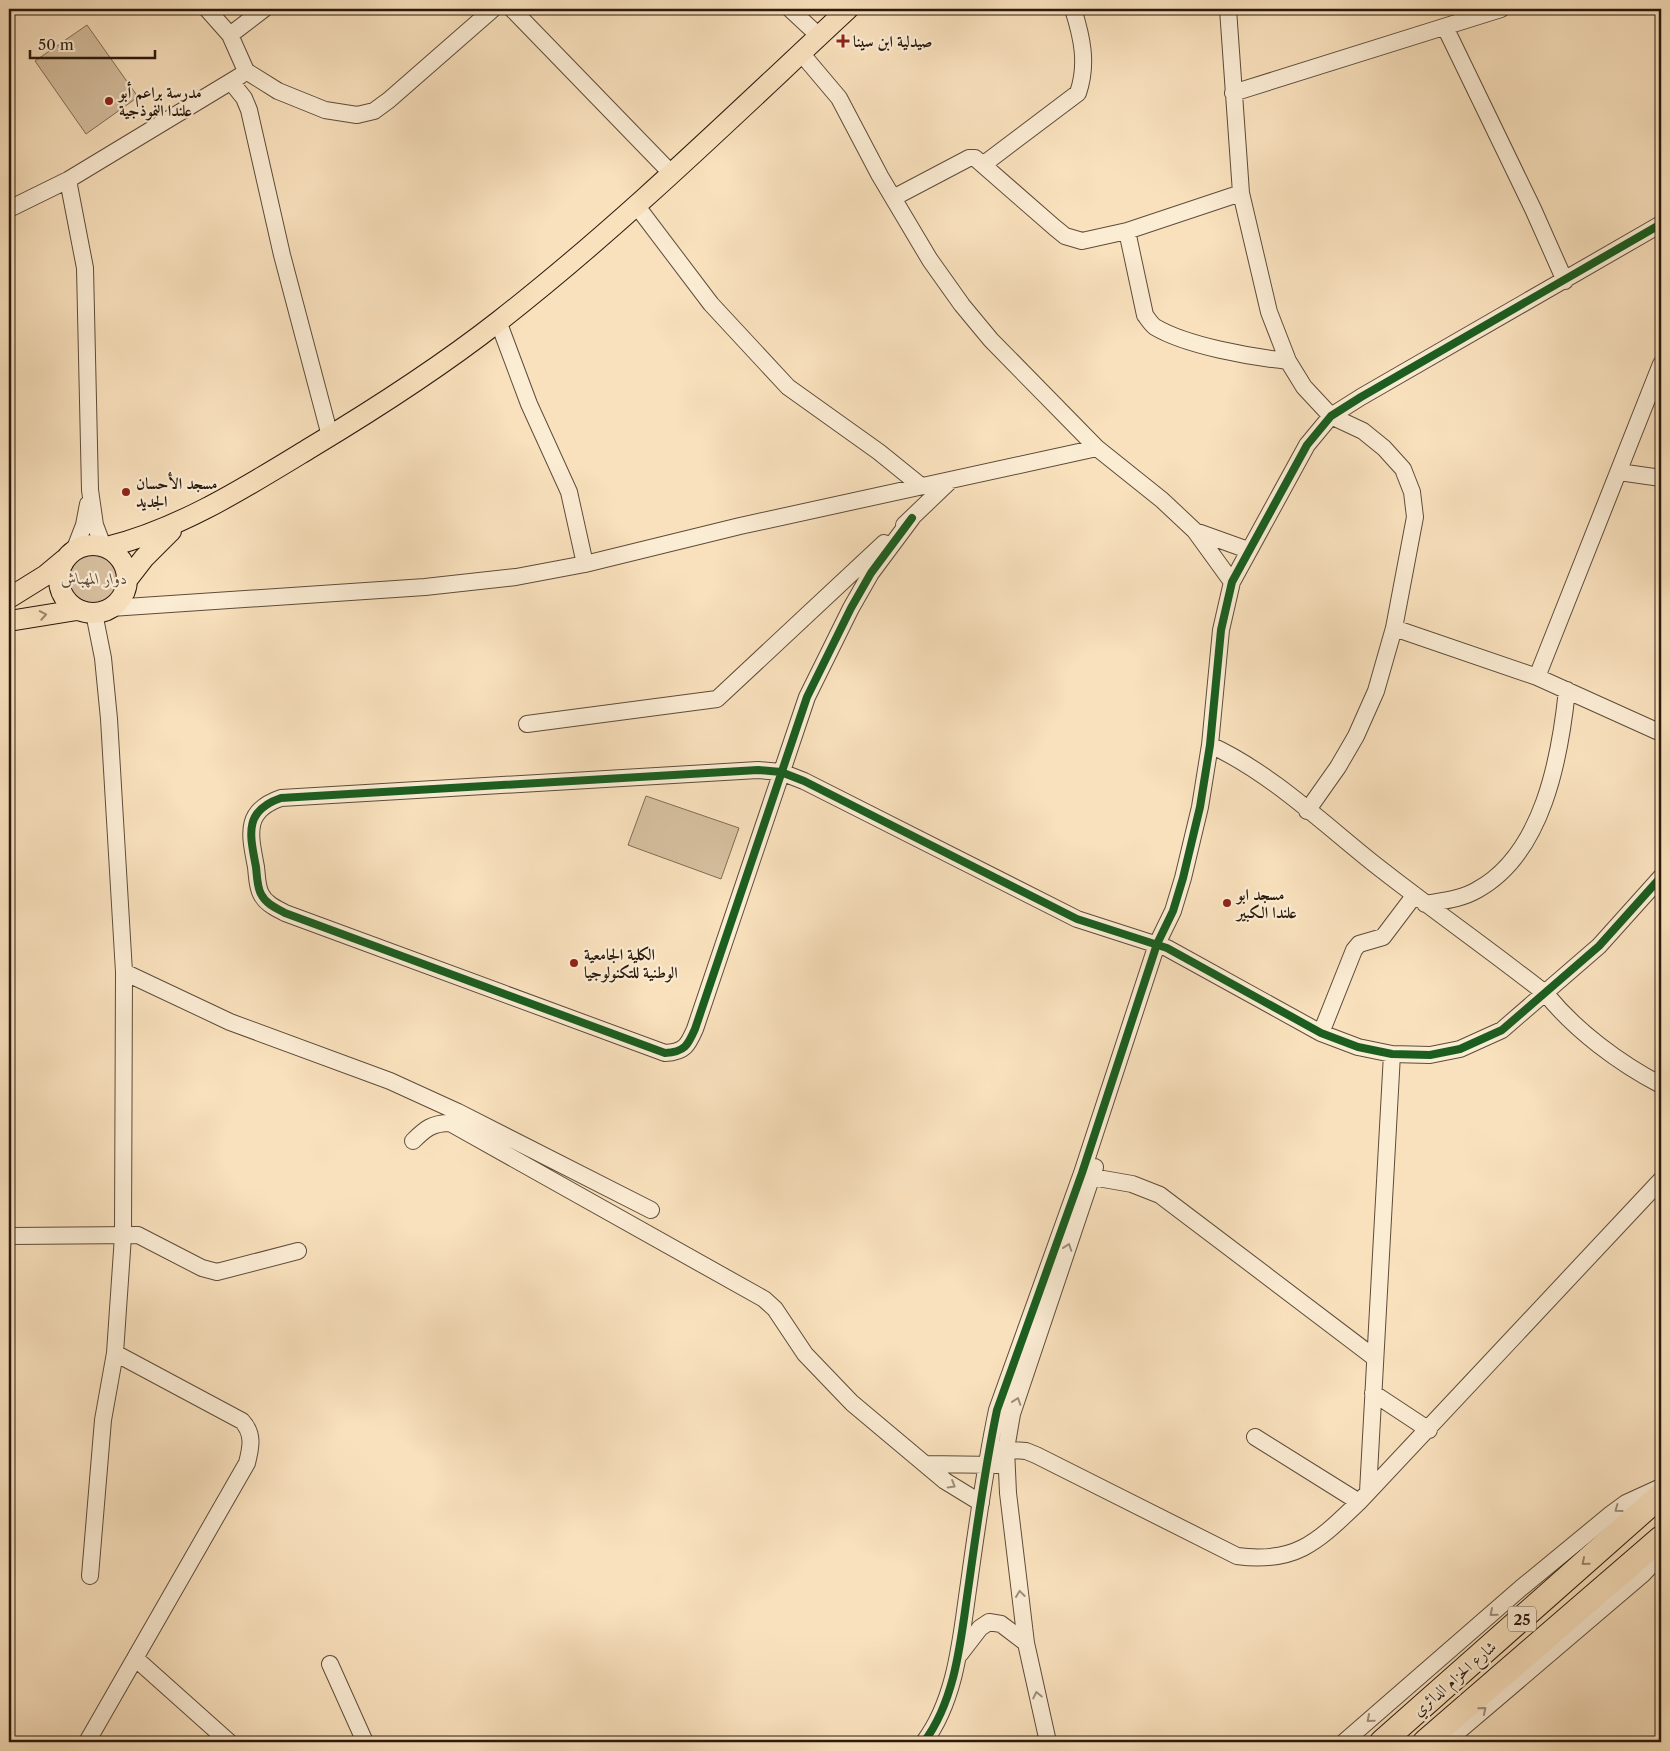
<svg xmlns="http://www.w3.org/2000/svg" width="1670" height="1751" viewBox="0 0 1670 1751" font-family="'Libre Caslon Text',Amiri,serif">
<rect width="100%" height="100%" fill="#f9e1bd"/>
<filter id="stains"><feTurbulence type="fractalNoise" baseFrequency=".004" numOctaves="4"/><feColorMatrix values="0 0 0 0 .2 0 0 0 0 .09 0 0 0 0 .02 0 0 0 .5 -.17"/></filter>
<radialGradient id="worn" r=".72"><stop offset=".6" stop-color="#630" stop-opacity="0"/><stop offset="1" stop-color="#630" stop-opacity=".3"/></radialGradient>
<path fill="#d6bf9f" stroke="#806c56" d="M87 25 138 97 86 134 35 61Z
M69 578a25 25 0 1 1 50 0a25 25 0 1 1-50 0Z
M646 796 739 828 721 879 628 845Z"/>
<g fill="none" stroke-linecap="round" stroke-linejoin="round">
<g stroke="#5e4c39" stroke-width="18">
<path id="minor" d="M207 9 230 35 246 71 278 91 325 110 357 115 374 111 389 100 493 9
M512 9 672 174
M790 9 819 36
M1228 9 1241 193 1269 312 1288 361 1304 387 1331 416 1363 431 1384 448 1403 469 1412 492 1415 517 1394 628 1376 691 1356 736 1338 767 1307 811
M1445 27 1533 209 1565 281
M230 35 264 9
M801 53 839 98 880 176 930 260 962 305 991 340 1097 448 1162 500 1195 531 1232 582
M232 83 244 98 249 110 282 255 330 436
M1233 93 1501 9
M984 164 1078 93C1088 64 1082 37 1073 9
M68 180 85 268 90 490 95 525 103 546
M893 198 969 158H975L1054 227 1065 236 1082 241 1127 231 1241 193
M636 205 711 304 788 387 879 452 921 486
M9 209 68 180 240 76
M1127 231 1145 315C1148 319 1151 324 1155 327 1187 346 1251 357 1288 361
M498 321 529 404 569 492 585 564
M1619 472 1661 478
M912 518 871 573 851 608 807 697 695 1029C688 1045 685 1052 665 1053L285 913C276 908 266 904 261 894 257 887 257 875 256 867 250 835 243 811 281 798L758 770 781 772 804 781 1077 919 1167 948 1321 1033 1358 1047 1392 1054 1430 1055 1460 1049 1502 1030 1599 946 1661 877
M904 525 951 480
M1195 531 1248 550
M74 551 84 525 88 504
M111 608 425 587 516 577 585 564 740 526 1097 448
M1394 628 1537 677 1661 733
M1537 677 1661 364
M527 724 717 699 884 543
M1210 745C1268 771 1323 823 1373 863 1430 908 1489 949 1546 994 1576 1031 1619 1063 1661 1085
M1425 904C1442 901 1462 899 1477 890 1543 854 1560 758 1567 690
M124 972 230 1022 390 1081 458 1112 651 1210
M1321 1033 1354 950 1359 944 1383 937 1414 896
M413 1141C425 1129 432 1123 450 1123L764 1299 775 1309 805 1354 852 1403 945 1481 981 1503
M1092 1177 1132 1184 1160 1195 1375 1358
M9 1236 138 1235 202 1268 217 1272 298 1251
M1373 1393 1429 1430
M1255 1437 1359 1502
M996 1449 1026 1451 1036 1455 1237 1556C1297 1564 1318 1541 1359 1502L1661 1180
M925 1464 998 1465
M1368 1492 1392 1054
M90 1576 103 1420 115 1353 123 1236 124 972 109 719 103 658 94 613
M960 1654 980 1628 989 1622 1001 1624 1026 1643
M135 1658 229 1742
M330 1664 365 1742
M87 1742 247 1463C251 1447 254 1434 242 1421L115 1353
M924 1742C957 1698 961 1636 969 1583 977 1525 985 1467 997 1410L1082 1173 1157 944 1173 911 1183 878 1200 807 1210 745 1221 630 1232 582 1307 445 1331 416 1361 397 1661 224
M1048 1742 1026 1643 1008 1493 1006 1449 1012 1414 1095 1167
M1344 1742 1521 1588 1611 1514 1626 1503 1661 1487
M1446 1742 1642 1575 1661 1555"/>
</g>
<g stroke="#2a1a0d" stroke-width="22">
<path id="major" d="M59 579a34 34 0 1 1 68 0a34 34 0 1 1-68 0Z
M107 547C180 529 246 487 310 448 375 409 439 368 499 321 622 225 734 115 848 9
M127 580 144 558 171 531
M9 598 46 575 64 560
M9 621 77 610"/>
</g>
<g stroke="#2a1a0d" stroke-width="26">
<path id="highway" d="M1382 1742 1661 1495
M1425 1742 1661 1538"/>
</g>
<use href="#minor" stroke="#fbecd4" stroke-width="16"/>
<use href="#major" stroke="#f9e1bd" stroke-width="20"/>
<use href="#highway" stroke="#f9e1bd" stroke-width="24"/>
<g stroke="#fbecd4" stroke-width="11">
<path id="cycleway" d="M912 518 871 573 851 608 807 697 695 1029C688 1045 685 1052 665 1053L285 913C276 908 266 904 261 894 257 887 257 875 256 867 250 835 243 811 281 798L758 770 781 772 804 781 1077 919 1167 948 1321 1033 1358 1047 1392 1054 1430 1055 1460 1049 1502 1030 1599 946 1661 877
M924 1742C957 1698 961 1636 969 1583 977 1525 985 1467 997 1410L1082 1173 1157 944 1173 911 1183 878 1200 807 1210 745 1221 630 1232 582 1307 445 1331 416 1361 397 1661 224"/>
</g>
<use href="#cycleway" stroke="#1b5e20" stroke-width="8"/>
</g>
<defs><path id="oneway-chevron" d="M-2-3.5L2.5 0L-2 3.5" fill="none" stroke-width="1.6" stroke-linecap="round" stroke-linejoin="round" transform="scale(1.25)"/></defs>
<g stroke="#9c876e">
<use href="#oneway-chevron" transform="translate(43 615) rotate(-10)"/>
<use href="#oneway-chevron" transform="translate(1585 1562) rotate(139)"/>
</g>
<g stroke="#9d8e7a">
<use href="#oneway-chevron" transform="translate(1068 1247) rotate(-71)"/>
<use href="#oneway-chevron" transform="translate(1017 1401) rotate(-71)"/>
<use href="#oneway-chevron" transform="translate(952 1485) rotate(31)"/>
<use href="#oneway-chevron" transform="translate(1618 1509) rotate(144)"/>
<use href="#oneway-chevron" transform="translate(1020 1594) rotate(-97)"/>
<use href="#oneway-chevron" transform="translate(1493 1613) rotate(139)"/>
<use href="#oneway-chevron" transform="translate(1037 1695) rotate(-102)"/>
<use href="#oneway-chevron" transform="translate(1483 1710) rotate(-40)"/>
<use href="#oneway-chevron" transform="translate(1370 1719) rotate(139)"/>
</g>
<g fill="#8f2418" stroke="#fbecd4" stroke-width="2">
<path d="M840.5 33.5h5v5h5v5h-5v5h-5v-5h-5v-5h5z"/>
<circle cx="109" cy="101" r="5"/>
<circle cx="126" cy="492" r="5"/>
<circle cx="1227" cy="903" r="5"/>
<circle cx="574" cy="963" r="5"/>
</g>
<g text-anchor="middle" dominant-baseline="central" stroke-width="4.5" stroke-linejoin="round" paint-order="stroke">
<rect fill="#fbecd4" stroke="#695949" stroke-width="1" x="1508" y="1606.5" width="28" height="25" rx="4"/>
<g font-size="15" font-weight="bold" fill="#2a1a0d">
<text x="1522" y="1619">25</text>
</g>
<g font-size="16" font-weight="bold" fill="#2a1a0d" stroke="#fbecd4" text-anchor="start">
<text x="853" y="41">صيدلية ابن سينا</text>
<text x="119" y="92">مدرسة براعم أبو<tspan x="119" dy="18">علندا النموذجية</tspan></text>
<text x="136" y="483">مسجد الأحسان<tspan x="136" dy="18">الجديد</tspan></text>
<text x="1237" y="894">مسجد ابو<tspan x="1237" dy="18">علندا الكبير</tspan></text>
<text x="584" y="954">الكلية الجامعية<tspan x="584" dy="18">الوطنية للتكنولوجيا</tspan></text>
</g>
<g font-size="16" font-style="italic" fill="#5e4c39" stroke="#fbecd4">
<text x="94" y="578">دوار المهباش</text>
</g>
<g font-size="16" fill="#2a1a0d" stroke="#fbecd4">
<text transform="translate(1454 1678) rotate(-41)">شارع الحزام الدائري</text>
</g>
</g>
<rect width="1670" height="1751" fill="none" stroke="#f9e1bd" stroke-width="30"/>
<rect x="10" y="10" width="1650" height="1731" fill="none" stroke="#2a1a0d" stroke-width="2.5"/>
<rect x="15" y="15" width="1640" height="1721" fill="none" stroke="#2a1a0d"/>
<path d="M30 50v8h125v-8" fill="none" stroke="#2a1a0d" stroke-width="2.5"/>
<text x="38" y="50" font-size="15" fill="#2a1a0d" stroke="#fbecd4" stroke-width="4" paint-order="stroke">50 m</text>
<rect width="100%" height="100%" filter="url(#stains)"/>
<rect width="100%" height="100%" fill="url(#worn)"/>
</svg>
